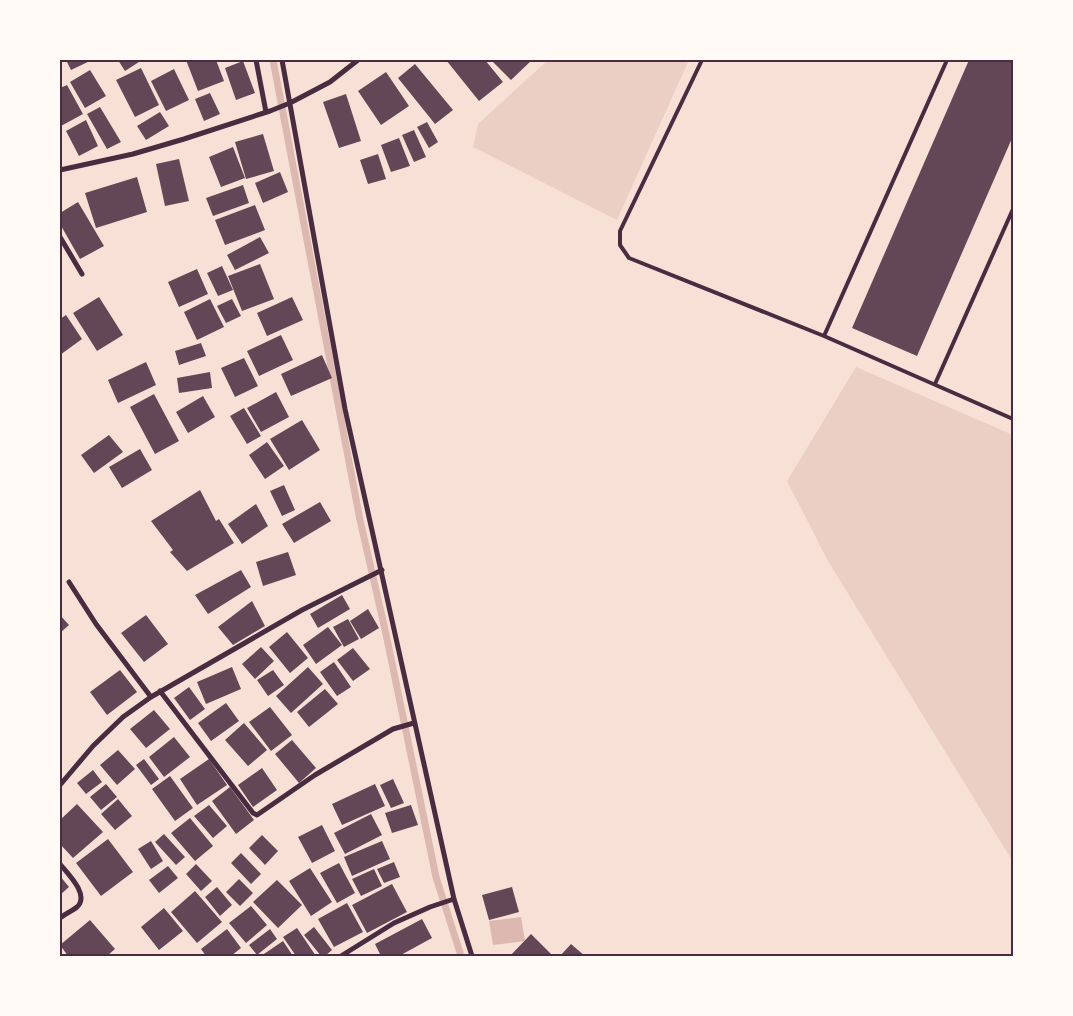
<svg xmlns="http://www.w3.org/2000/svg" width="1073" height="1016" viewBox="0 0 1073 1016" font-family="Ubuntu,sans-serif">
<rect width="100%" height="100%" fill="#f7e1d7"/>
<path fill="#ebcfc5" d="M548 60H689L617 220 473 147 478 124Z
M856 367 1013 435V862L828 561 787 481Z"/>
<path fill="#dcb8b0" d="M521 917 525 941 493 945 489 921Z"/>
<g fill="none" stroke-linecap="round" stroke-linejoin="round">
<path stroke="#dcb8b0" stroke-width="7" d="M273 60 360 520 386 634 436 877 461 956"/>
</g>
<path fill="#644757" d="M66 60H92L71 70Z
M118 60H142L125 71Z
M186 60H216L224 81 198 91Z
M446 60H485L503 82 479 101Z
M491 60H532L511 80Z
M969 60H1013V136L917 356 852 328Z
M243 61 255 93 236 100 225 68Z
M415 64 453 110 435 124 398 78Z
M141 68 159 105 135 117 116 80Z
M174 69 189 100 166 111 151 81Z
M90 70 106 96 85 108 70 82Z
M386 72 409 106 381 125 358 91Z
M67 85 83 114 61 126 60 88Z
M210 93 220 114 204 121 195 99Z
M346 94 361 141 339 148 323 102Z
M100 107 121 142 107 149 87 114Z
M160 112 169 126 146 140 137 126Z
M86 120 98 146 79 156 66 131Z
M427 122 438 142 429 148 417 127Z
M414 130 426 157 414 162 402 135Z
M263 134 274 171 246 179 235 142Z
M399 138 410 166 391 172 381 145Z
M233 147 245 178 221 187 209 157Z
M378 154 386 179 368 184 360 160Z
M179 159 189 201 165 206 156 164Z
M280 172 288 192 263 203 255 183Z
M137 177 147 212 96 228 85 193Z
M243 185 249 203 213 216 206 198Z
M78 202 104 246 80 259 60 224V213Z
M255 205 265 230 225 245 215 220Z
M260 237 269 253 235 270 227 255Z
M260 264 274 299 242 311 228 276Z
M222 266 233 290 218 296 207 273Z
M197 269 208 294 179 307 168 282Z
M99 297 123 335 97 351 73 313Z
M292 297 303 320 267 336 257 313Z
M210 299 224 327 197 340 184 312Z
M232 299 241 316 226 323 217 306Z
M66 315 82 339 60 355V319Z
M281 335 293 360 259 376 247 351Z
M201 343 206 356 179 365 175 351Z
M322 355 332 378 291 396 281 374Z
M244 358 258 386 235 397 221 368Z
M146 362 156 385 118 403 108 380Z
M210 372 212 388 179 393 177 378Z
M276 392 289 417 261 432 247 408Z
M154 394 179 441 155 454 130 407Z
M203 396 215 417 188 433 176 412Z
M244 408 261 436 247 444 230 416Z
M302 420 320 450 289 470 270 439Z
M109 435 123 452 94 473 81 455Z
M267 442 284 466 265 479 249 455Z
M140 449 152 470 122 488 109 467Z
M284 485 295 510 282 516 270 491Z
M200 490 216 521 219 519 234 543 187 571 170 552 173 550 151 521Z
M320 502 331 521 294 543 282 524Z
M256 504 268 526 242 544 228 524Z
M288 552 296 575 263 586 256 562Z
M241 570 251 587 208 614 195 595Z
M342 595 350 609 318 628 310 614Z
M252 601 265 626 233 645 218 627Z
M368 609 379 628 361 639 350 621Z
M60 615 69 625 60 633Z
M146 615 168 644 144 662 121 633Z
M348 619 359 639 344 647 333 627Z
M328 627 342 645 316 664 303 645Z
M287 632 308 658 290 673 269 647Z
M261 647 274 661 255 679 242 664Z
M353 648 370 669 353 681 337 660Z
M334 662 351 687 337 696 320 672Z
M232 667 241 689 206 704 197 682Z
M308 667 323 684 291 713 276 696Z
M120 670 137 692 107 715 90 692Z
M273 670 284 685 268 696 257 680Z
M189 687 205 709 190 720 174 698Z
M325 689 338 704 309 727 297 712Z
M226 703 239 721 211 741 198 723Z
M270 707 292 735 271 751 249 722Z
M154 710 170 729 146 748 130 729Z
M244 723 267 750 248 766 225 740Z
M174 737 190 757 164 777 149 757Z
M292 740 316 768 299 783 275 754Z
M118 750 135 769 117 785 100 765Z
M144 759 159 779 151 785 136 765Z
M209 759 227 785 197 805 180 779Z
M262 768 277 790 253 807 238 785Z
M93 770 102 782 86 794 77 783Z
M170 776 193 808 175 821 152 789Z
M393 779 404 803 391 808 380 785Z
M106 784 117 797 101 810 90 797Z
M375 784 385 806 342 825 332 804Z
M230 787 254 820 236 834 212 801Z
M118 799 132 816 115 830 101 814Z
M77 804 103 832 73 858 60 844V820Z
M209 805 227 826 213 838 194 816Z
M411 805 418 825 392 833 385 813Z
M371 814 382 835 345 854 334 833Z
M190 818 213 846 195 861 171 833Z
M322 825 335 851 312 863 298 837Z
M164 834 185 857 176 865 155 842Z
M262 835 278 851 265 865 249 848Z
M108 839 133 872 101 896 76 863Z
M151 841 163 861 151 869 138 849Z
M382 841 390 859 352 876 344 857Z
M241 853 261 874 251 884 231 863Z
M394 862 400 877 384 883 377 869Z
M339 863 355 893 337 903 320 873Z
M196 864 212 881 201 891 186 874Z
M168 866 178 878 159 893 149 880Z
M310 868 332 902 311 916 289 881Z
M374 869 382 886 361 896 352 879Z
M60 876 69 887 60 895Z
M239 879 253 893 240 906 226 892Z
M277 880 302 905 278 928 253 902Z
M392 884 407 912 367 933 352 905Z
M217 887 232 905 220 916 205 897Z
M512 887 519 912 489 920 482 895Z
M195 891 222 922 197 943 171 912Z
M347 903 363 932 334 947 318 919Z
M251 906 267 925 246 943 229 923Z
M164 908 183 931 159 950 141 927Z
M422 919 432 938 399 956H381L375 944Z
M90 920 115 949 107 956H68L60 945Z
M314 927 332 950 325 956H321L304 935Z
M297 928 316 956H296L283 937Z
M227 929 241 948 231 956H206L201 949Z
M270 929 277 939 257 955 249 945Z
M531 934 553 956H510Z
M283 941 293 956H261Z
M571 944 585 956H560Z"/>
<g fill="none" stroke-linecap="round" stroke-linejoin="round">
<path stroke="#4a2c40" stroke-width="4" d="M702 60 620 231V245L629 258 824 336 1013 419
M824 336 947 60
M935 384 1013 209"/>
<path stroke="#4a2c40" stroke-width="5" d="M256 60 266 112
M282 60 345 409 454 899 472 956
M60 170 133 154 184 139 270 111 290 103 330 82 358 60
M60 237 82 274
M69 582 96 624 151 697
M160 691 253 813 257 815 315 775 393 729 414 723
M60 785 93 746 123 717 151 697 302 610 382 570
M60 864C68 874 90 895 77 907 72 911 65 914 60 918
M341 956 394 923 430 907 454 899"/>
</g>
<rect width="1073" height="1016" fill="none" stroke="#fffaf5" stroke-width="122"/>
<rect x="61" y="61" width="951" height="894" fill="none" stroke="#4a2c40" stroke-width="2"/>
</svg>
